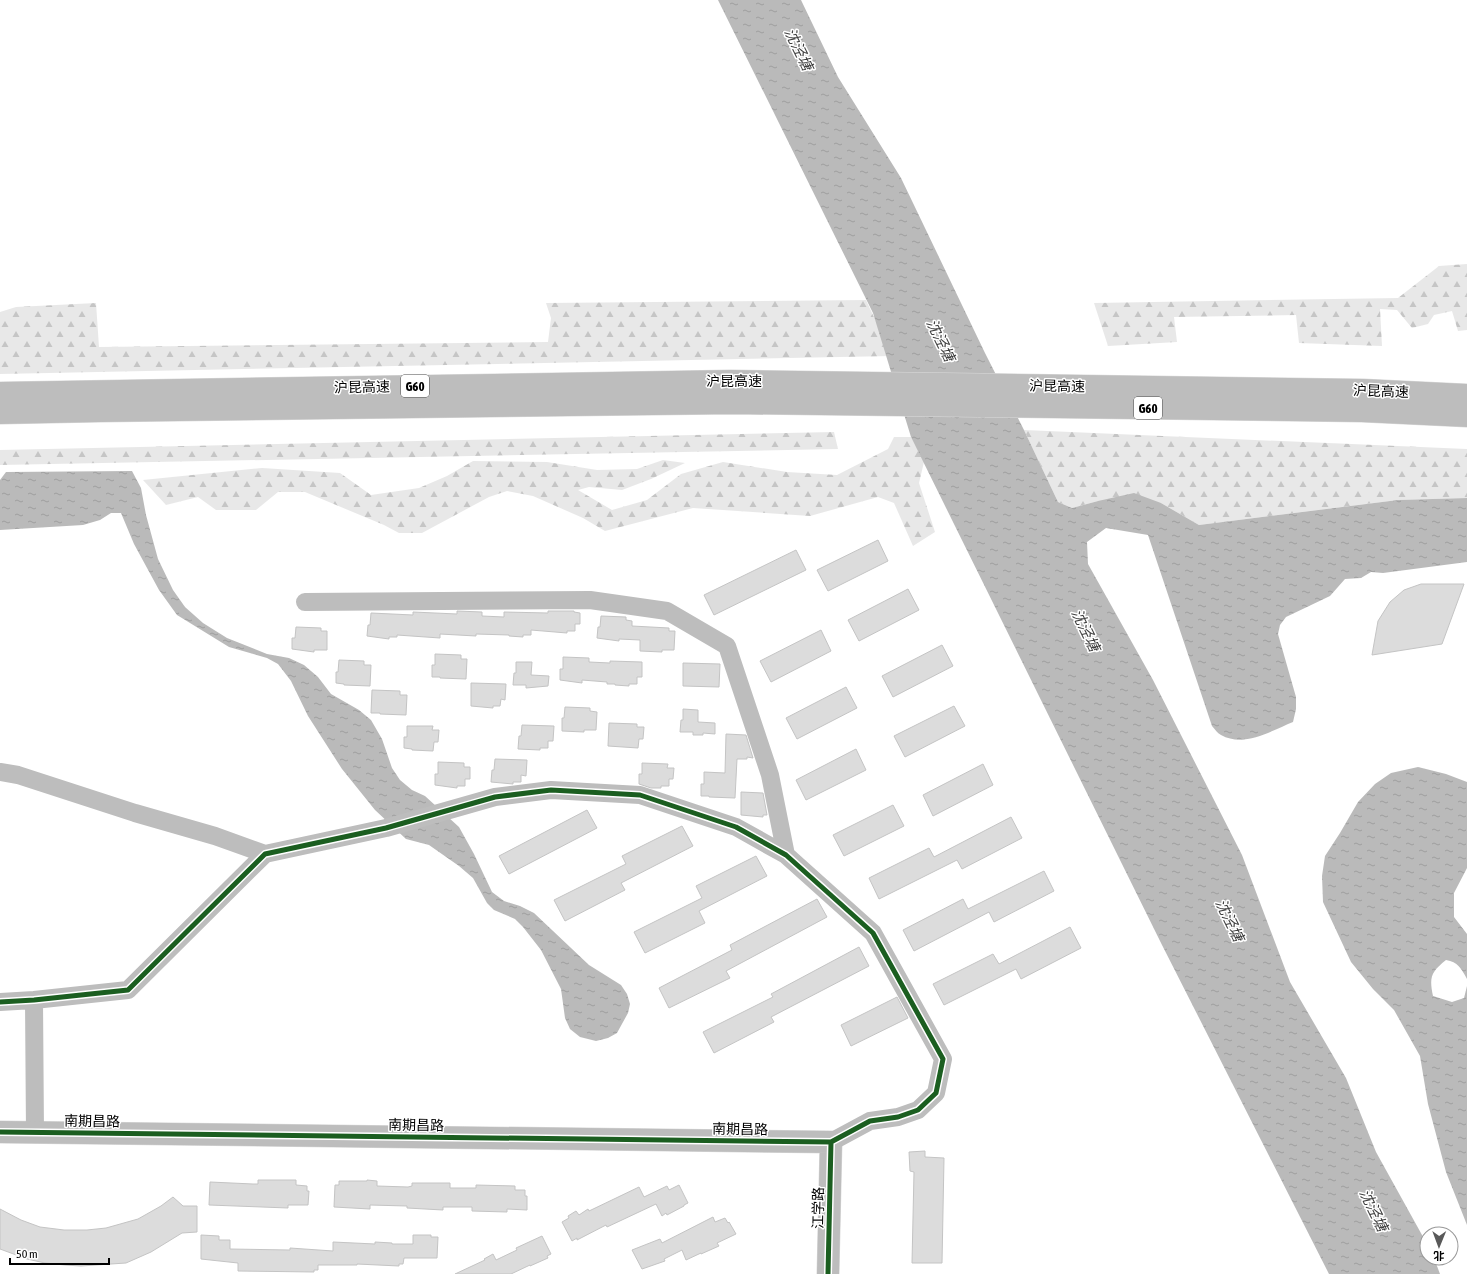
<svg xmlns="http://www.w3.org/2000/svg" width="1467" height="1274" viewBox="0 0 1467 1274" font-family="'Asap Condensed','Noto Sans SC',sans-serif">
<defs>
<pattern id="forest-firs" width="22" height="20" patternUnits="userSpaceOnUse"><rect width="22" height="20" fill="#e8e8e8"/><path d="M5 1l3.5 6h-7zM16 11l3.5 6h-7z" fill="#c5c5c5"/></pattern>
<pattern id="water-ripples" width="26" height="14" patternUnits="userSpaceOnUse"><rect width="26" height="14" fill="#bababa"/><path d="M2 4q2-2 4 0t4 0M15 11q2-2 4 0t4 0" fill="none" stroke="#9e9e9e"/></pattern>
</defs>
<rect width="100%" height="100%" fill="#fff"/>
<path fill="url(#forest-firs)" d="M1467 264V330L1458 331 1452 311 1434 315 1428 324 1412 328 1397 310 1380 309 1382 346 1299 343 1296 315 1174 317 1177 342 1108 346 1094 303 1398 298 1439 266Z
M866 300 892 356 0 374V312L16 307 96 303 99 347 548 342 551 318 546 303Z
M1024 430 1467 449V498L1398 500 1199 525 1161 503 1098 501 1072 508 1058 502Z
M834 432 838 449 0 465V450Z
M894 437H911L924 462 919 483 935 532 913 546 894 503 878 497 810 516 693 508 605 531 583 518 533 496 507 491 489 497 422 533H399L384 525 305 492H278L256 510H216L198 497 166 505 143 480 262 468 340 473 371 495 419 488 447 476 473 461 547 462 597 470 637 469 663 460 685 463 651 479 622 490 589 487 578 490 612 510 647 500 681 474 723 462 787 472 837 475 888 449Z"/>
<path fill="url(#water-ripples)" d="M718 0H801L838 77 901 178 985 353 1024 430 1058 502 1072 508 1098 501 1134 493 1161 503 1199 525 1398 500 1467 498V562L1383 573 1371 572 1361 578 1345 579 1330 596 1286 617 1280 625 1278 634 1296 697V709L1293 722C1271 731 1244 748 1221 735 1217 733 1215 729 1212 726L1148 535 1106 528 1087 542 1088 564 1153 680 1242 855 1290 982 1346 1078 1376 1152 1427 1244V1258H1434L1440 1274H1329L1162 945 911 437 873 313Z
M132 471 141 488 146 515 158 559 173 590 185 607 203 623 227 638 267 654 289 658 304 665 318 677 331 694 359 710 371 720 382 739 392 768 400 780 412 790 425 796 459 827 474 854 492 892 504 901 520 906 534 913 589 965 621 985 627 994 630 1004 628 1013 617 1033 608 1038 596 1041 580 1037 570 1029 565 1018 561 989 541 950 523 927 515 919 494 910 487 903 473 878 459 866 429 845 406 839 375 810 342 769 308 716 291 681 278 664 267 658 229 647 177 615 159 590 134 544 121 513H111L100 520 83 525 0 530V480L6 472Z
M1418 767 1446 774 1467 782V868L1454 893V917L1467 934V979C1461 968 1458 962 1446 960 1431 972 1429 977 1433 996L1452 1002 1464 998 1467 986V1225L1446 1172 1428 1104 1420 1056 1394 1010 1373 989 1351 962 1323 902 1322 876 1325 856 1340 833 1358 802 1375 784 1391 773Z"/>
<path fill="#dcdcdc" stroke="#c4c4c4" d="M878 540 888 561 828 591 817 570Z
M796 550 806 570 714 615 704 595Z
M1421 584H1464L1442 644 1372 655 1378 621 1390 602 1404 590Z
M908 589 919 610 859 641 848 620Z
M457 611 482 612V616L504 617V612L548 613V611H574V612L580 613V624H575V631H567V633L531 630V635H523V637L509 636V635L476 634V636L440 634V638L397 635V637H389V639L367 636 368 625H370L371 613 413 615V612L457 614Z
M601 616 626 617V620L632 621V626L669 628V631H675L674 650H662V652L640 651V640L619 639V641L597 638 598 627H600Z
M296 627 321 628V631H327V650H314V652L292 649V638H295Z
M821 630 831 651 771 682 760 661Z
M942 645 953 666 893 697 882 676Z
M435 654 461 655V659H467L466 679 440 678V677H432V665H435Z
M563 657 589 658V662L610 663V661L642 662V677H637V684H629V686L615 685V684H607V682L582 680V683L560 680V669H563Z
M339 660 364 661V665H371L370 686 344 685V684L336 683V672H338Z
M516 662H532L531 675 549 676 548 686 526 688V685H513L514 673H516Z
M683 663 720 664 719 687 683 686Z
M471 683 506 684 505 700 501 699 500 706H493V708L471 706Z
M846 687 857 708 797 739 786 718Z
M372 690 400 691V695H407L406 715 380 714V713H371Z
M954 706 965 726 905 757 894 736Z
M565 707 590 708V711L597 712 596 730H584V732L562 731V718H564Z
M683 709 698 710V722L715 723V734L703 733V735H693V732H680L681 720H683Z
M609 723 637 724V727H644L643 739H639L638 748 608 746Z
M522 725 554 726 553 741H548V748H540V750L518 749 519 736H521Z
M407 726H433L432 730H439L438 742H434L433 751 412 750V749L404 748V737H407Z
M726 734 746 735 753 758 747 757V759H737L735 798 709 797V796H701V784H704V772L725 773Z
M856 749 866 770 806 800 796 780Z
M495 759 527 760 526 776 521 775V782H513V784L491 782 492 770H494Z
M438 762 464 763V767H470V779H465V786H457V788L435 785V774H438Z
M642 763 668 764 667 768H674L673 779H669V786H661V788H651L639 784V774H642Z
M983 764 993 785 933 816 923 795Z
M741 792 763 793 767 815H763V817L741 815Z
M893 805 904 826 844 856 833 835Z
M587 810 597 828 509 874 499 856Z
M1011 817 1022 838 962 869 957 860 879 899 869 878 929 848 934 857Z
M682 826 693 846 621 883 625 890 565 921 554 900 626 864 622 856Z
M756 856 767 876 699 911 705 923 645 953 634 932 702 898 696 886Z
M1044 871 1054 891 994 922 989 912 914 951 903 930 963 899 968 909Z
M817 899 827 917 726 971 730 978 669 1008 659 988 732 950 730 945Z
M1070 927 1081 948 1021 979 1016 969 944 1005 933 984 993 954 999 964Z
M859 947 869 966 771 1017 774 1022 714 1053 703 1032 773 997 771 994Z
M897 997 908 1018 851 1046 841 1025Z
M925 1151V1157L944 1158 942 1263H912L914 1172 910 1171 909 1152Z
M258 1180H296V1185L307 1186V1191H309L308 1205H288V1208L209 1205 210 1182 253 1184H258Z
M367 1180 377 1181V1186L408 1187 412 1186V1183H450V1188H476V1185L515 1186V1190H525V1196H527V1210L507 1209V1212L472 1211V1207H443V1210L407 1208V1206L370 1205V1209L334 1207 335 1185H339V1181H367Z
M679 1185 688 1203 684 1205V1206L667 1215 666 1213 662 1216 656 1204 607 1227 606 1225 577 1240V1238L572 1241 562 1222 569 1218 568 1216 576 1211 579 1215 588 1209 589 1211 639 1187 644 1197 667 1186 669 1190Z
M173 1197 183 1206H197V1232L182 1233 151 1252 126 1263 81 1266 65 1265 45 1263 27 1259 0 1249V1209L21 1220 40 1227 64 1230H87L106 1228 138 1219 161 1206Z
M713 1217 715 1222 725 1218 728 1223 729 1222 736 1234 717 1243 719 1246 701 1254V1253L686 1260 682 1250 664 1259 665 1261 642 1269 632 1250 660 1239 662 1243Z
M201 1235 219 1236V1240H230V1249L290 1250V1248L333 1251V1242L375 1244V1242L392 1243V1244H413V1235H431V1237H438L437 1258H404L403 1264H399V1266L357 1264V1265H318V1270H314V1272L238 1271V1263L201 1259Z
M542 1236 551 1254 547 1256 548 1258 530 1266V1265L511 1274H455L485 1260 484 1259 493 1254 496 1260 517 1250 516 1248Z"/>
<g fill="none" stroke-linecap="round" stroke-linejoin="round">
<g stroke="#dbdbdb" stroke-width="23">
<path id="major" d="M0 1132 831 1142 828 1274"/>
</g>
<g stroke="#dbdbdb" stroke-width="23">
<path id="highway" d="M0 393 731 381 1363 390 1467 395
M0 413 100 411 734 403 1362 411 1467 416"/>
</g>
<path stroke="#bdbdbd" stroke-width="18" d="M305 602 590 600 667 611 727 646 770 775 786 855
M0 772 18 775 135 813 215 836 265 854
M34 1000 35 1133
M0 1002 34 1000 128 990 265 854 386 828 495 797 551 790 640 795 736 827 786 855 873 933 943 1059 936 1093 918 1110 898 1117 870 1121 831 1142"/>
<use href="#major" stroke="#bdbdbd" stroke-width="22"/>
<use href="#highway" stroke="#bdbdbd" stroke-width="22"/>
<g stroke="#fff" stroke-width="8">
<path id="cycleway" d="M0 1002 34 1000 128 990 265 854 386 828 495 797 551 790 640 795 736 827 786 855 873 933 943 1059 936 1093 918 1110 898 1117 870 1121 831 1142 0 1132
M828 1274 831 1142"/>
</g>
<use href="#cycleway" stroke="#1b5e20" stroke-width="5"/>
</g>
<g text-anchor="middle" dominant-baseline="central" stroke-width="3" stroke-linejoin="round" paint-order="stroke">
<g fill="#fff" stroke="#4c4c4c" stroke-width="1">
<rect x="401" y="375" width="28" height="22" rx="3"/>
<rect x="1134" y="397" width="28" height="22" rx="3"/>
</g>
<g font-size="13" font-weight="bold" fill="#000">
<text x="415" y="386">G60</text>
<text x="1148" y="408">G60</text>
</g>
<g font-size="14" fill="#000" stroke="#fff">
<text x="734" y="381">沪昆高速</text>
<text transform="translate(1057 386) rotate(1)">沪昆高速</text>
<text transform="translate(362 387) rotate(-1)">沪昆高速</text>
<text transform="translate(1381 391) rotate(2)">沪昆高速</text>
<text transform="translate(92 1121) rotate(1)">南期昌路</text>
<text transform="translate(416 1125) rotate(1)">南期昌路</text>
<text transform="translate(740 1129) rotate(1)">南期昌路</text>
<text transform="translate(818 1208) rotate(-89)">江学路</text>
</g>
<g font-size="15" font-style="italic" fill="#3e3e3e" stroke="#fff">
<text transform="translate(799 49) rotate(64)">沈泾塘</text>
<text transform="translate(941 340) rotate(64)">沈泾塘</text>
<text transform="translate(1086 630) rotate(64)">沈泾塘</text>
<text transform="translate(1230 920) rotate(64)">沈泾塘</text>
<text transform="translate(1374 1210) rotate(64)">沈泾塘</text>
</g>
</g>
<g transform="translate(1439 1246) rotate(181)"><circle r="19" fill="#ffffff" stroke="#999999"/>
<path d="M0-3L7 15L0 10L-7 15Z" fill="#595959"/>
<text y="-6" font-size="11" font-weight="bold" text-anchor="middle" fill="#000000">北</text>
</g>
<path d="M10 1258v6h99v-6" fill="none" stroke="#000000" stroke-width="2"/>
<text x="16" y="1258" font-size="12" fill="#000000" stroke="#ffffff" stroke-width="3" paint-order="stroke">50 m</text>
</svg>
